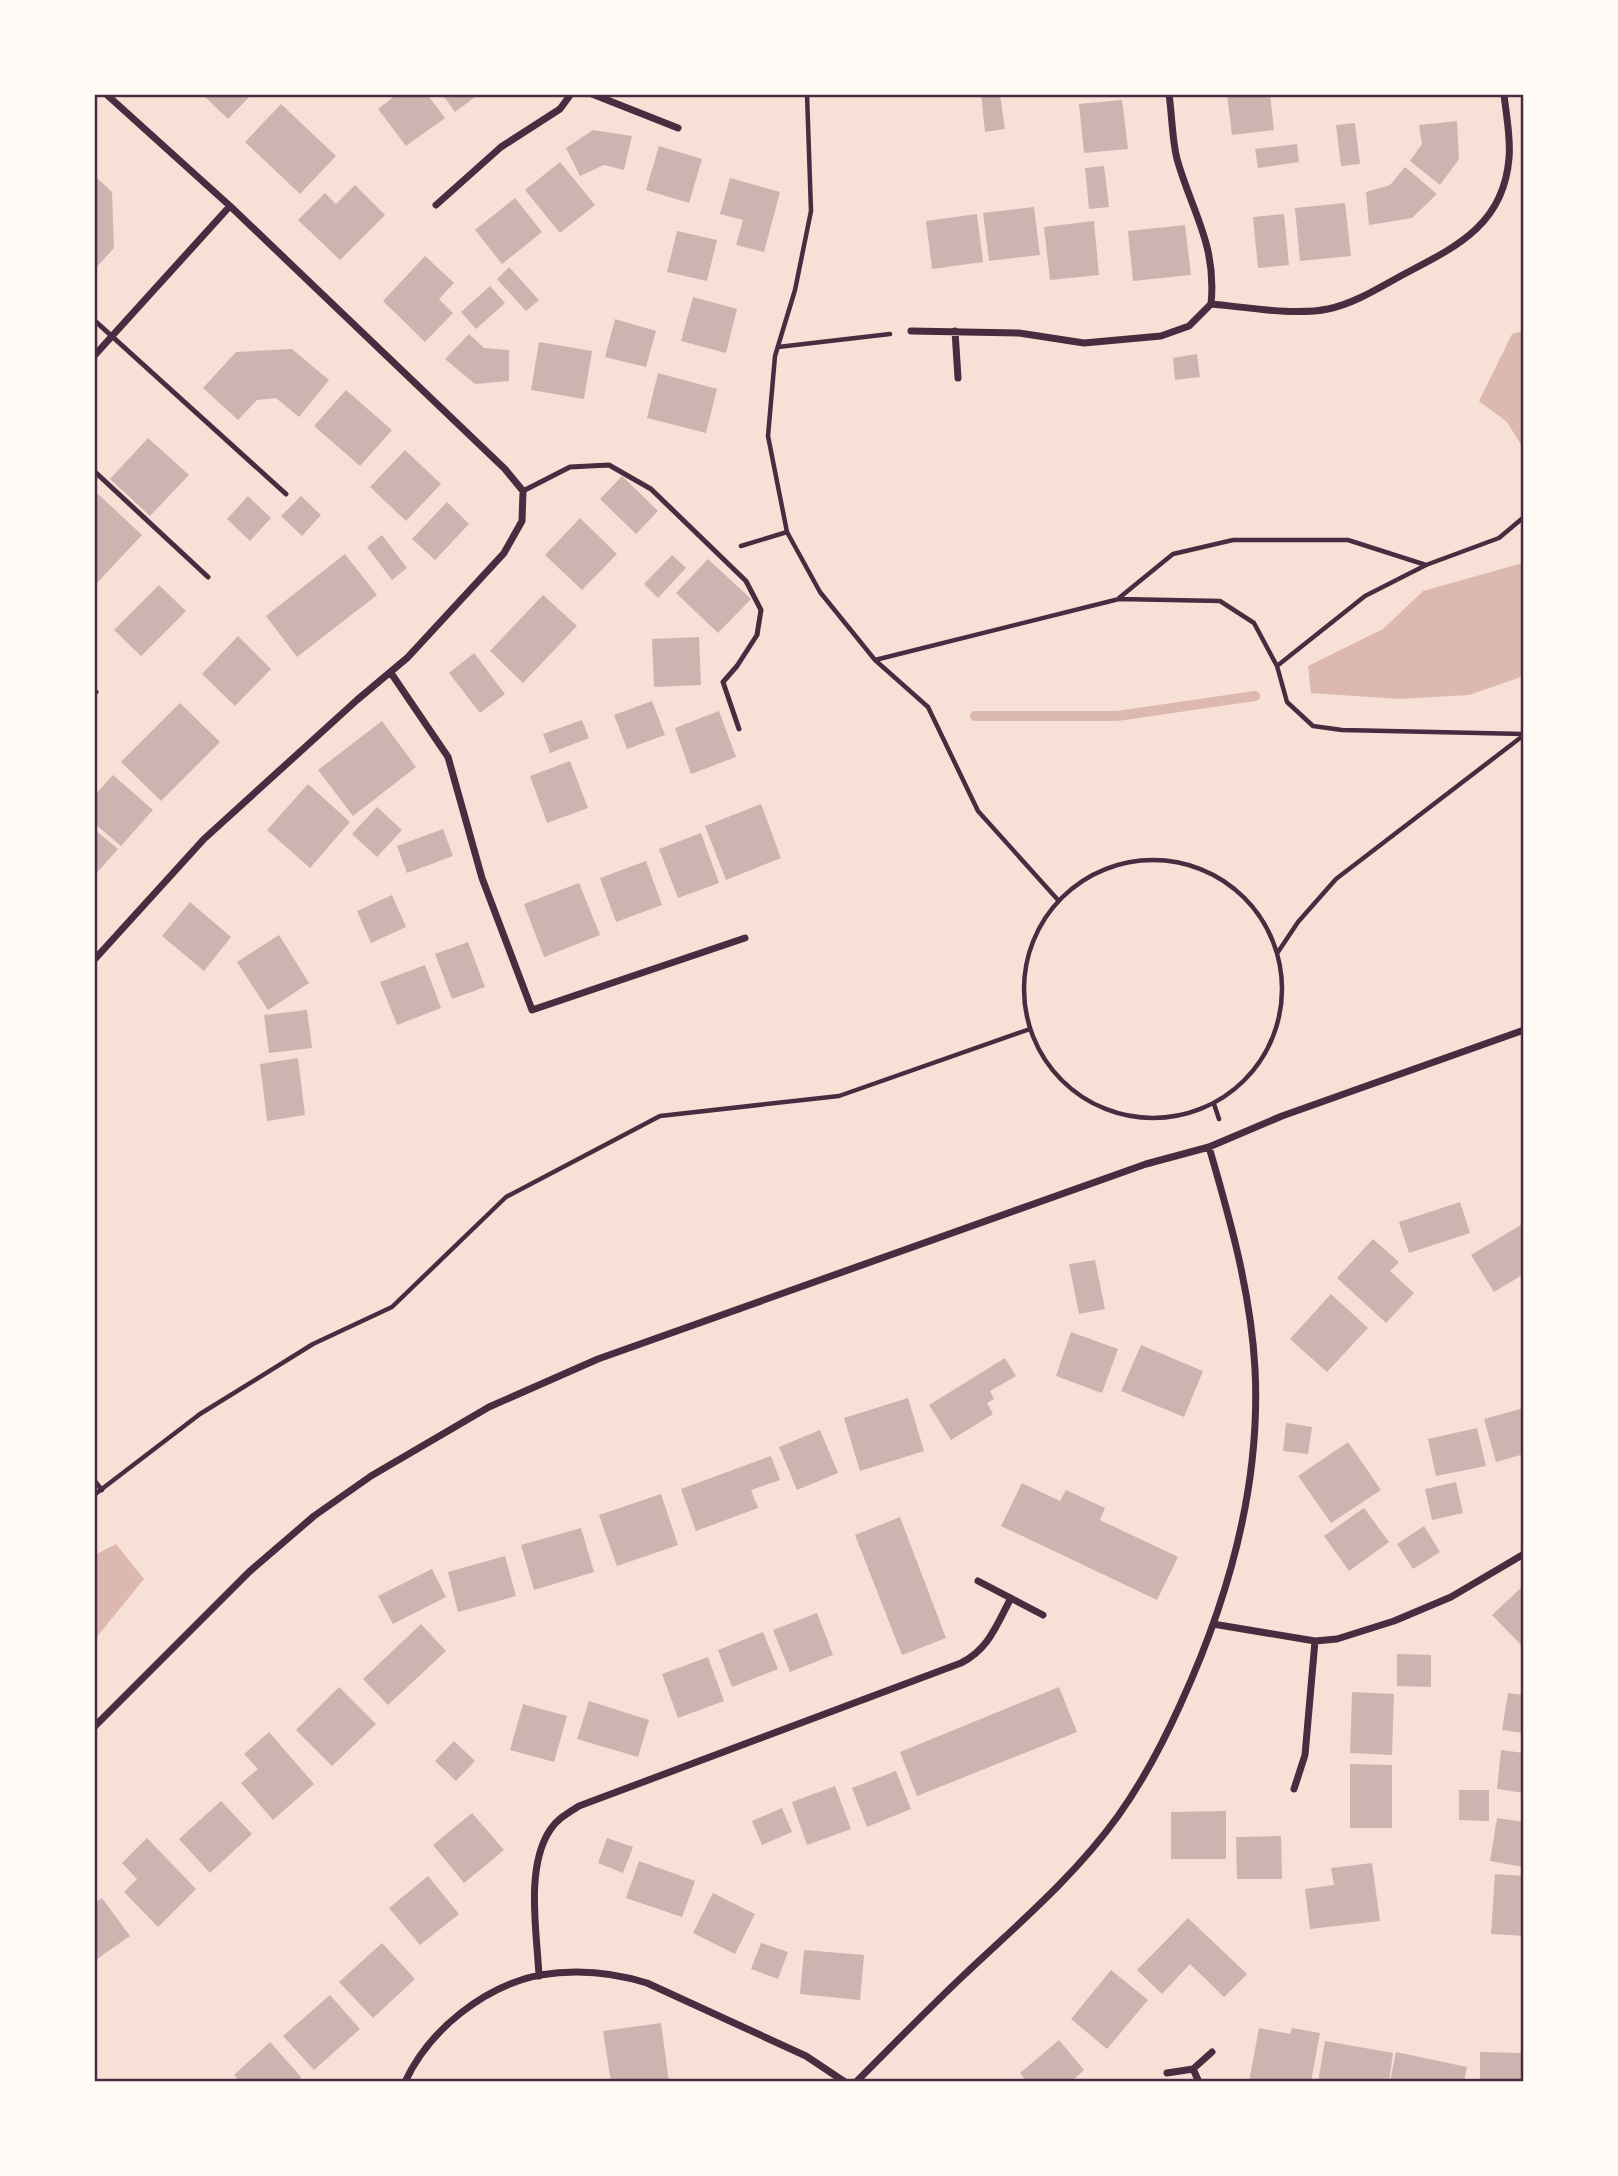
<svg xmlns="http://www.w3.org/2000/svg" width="1618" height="2176" viewBox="0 0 1618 2176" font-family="'Titillium Web',sans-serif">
<rect width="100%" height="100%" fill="#f7e1d7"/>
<path fill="#dcb8b0" d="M1523 331H1524L1523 448 1507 422 1479 401 1512 334Z
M1523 563 1524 675 1518 678 1469 695 1399 699 1311 693 1308 666 1383 629 1423 591Z
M116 1544 144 1579 95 1639V1555Z"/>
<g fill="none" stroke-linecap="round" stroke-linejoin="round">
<path stroke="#dcb8b0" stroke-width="10" d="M975 716H1117L1255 696"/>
</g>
<path fill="#ccb4b1" d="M202 94H252L228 119Z
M397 94H427L445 118 406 146 378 109Z
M442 94H479L455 112Z
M981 94H1000L1005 129 985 132Z
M1227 94H1270L1274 130 1232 135Z
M1122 100 1128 149 1084 153 1079 104Z
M281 104 336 156 300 194 245 142Z
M1457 121 1459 159 1440 185 1410 161 1422 144 1419 125Z
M1355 123 1360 164 1341 166 1336 125Z
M593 130 632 136 624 170 604 165 580 176 566 148Z
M1297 144 1299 162 1258 168 1255 149Z
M659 146 702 159 689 203 646 190Z
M560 162 595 205 560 233 525 190Z
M1104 166 1109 207 1089 209 1085 168Z
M1405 167 1437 194 1412 218 1369 225 1366 192 1390 185Z
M94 175 112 192 114 248 94 270Z
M730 178 780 192 764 252 736 245 743 220 720 214Z
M355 185 385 215 340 260 298 220 325 193 336 204Z
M515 198 542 232 502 264 475 230Z
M1345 203 1351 256 1300 261 1295 208Z
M1034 207 1040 255 989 261 983 213Z
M977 214 983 262 932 269 926 221Z
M1284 214 1289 265 1258 268 1253 217Z
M1094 221 1099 275 1050 280 1044 227Z
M1185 225 1191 275 1133 281 1128 231Z
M677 231 717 240 707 281 667 272Z
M425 256 454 283 439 299 453 313 425 342 383 301Z
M509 267 539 300 526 311 497 279Z
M490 286 505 303 476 329 461 312Z
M693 297 737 309 726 353 681 341Z
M615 319 656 331 646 367 605 357Z
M469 334 484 348 509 350V381L475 384 445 359Z
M539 342 592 351 584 399 531 390Z
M292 349 329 380 299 417 276 398 257 400 238 420 203 388 236 352Z
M1197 354 1200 377 1175 380 1173 358Z
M658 373 717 389 706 433 647 418Z
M346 390 392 430 360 466 314 426Z
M148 438 189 475 150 516 110 479Z
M405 450 441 484 406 521 370 487Z
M622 476 658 511 636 534 600 499Z
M98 494 142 535 94 586V498Z
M248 496 271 518 250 541 227 519Z
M301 496 321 515 302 536 281 516Z
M447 502 469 524 435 560 412 539Z
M580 518 617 554 582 590 545 555Z
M382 535 407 568 392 580 367 547Z
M345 554 377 595 297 657 266 616Z
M672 555 686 568 658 598 644 584Z
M708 559 751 599 718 633 676 593Z
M159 585 186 611 141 656 114 630Z
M543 595 577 626 523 683 490 651Z
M238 636 271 669 235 706 202 674Z
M699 637 701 685 654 687 652 639Z
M474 653 505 694 480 713 449 673Z
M652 701 665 735 627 749 614 715Z
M180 703 220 742 161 801 121 762Z
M719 711 736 757 691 774 675 728Z
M582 720 589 738 550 753 543 734Z
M382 721 416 767 353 816 318 770Z
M570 761 588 808 547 823 530 776Z
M113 775 153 810 121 846 94 823V796Z
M308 784 350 822 310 868 267 830Z
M761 804 781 858 726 880 705 826Z
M377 807 402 830 377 857 352 834Z
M94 829 118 849 94 876Z
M443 829 453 856 407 873 397 846Z
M701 833 719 883 678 898 659 849Z
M646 861 662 905 616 922 600 878Z
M579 883 600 935 544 957 524 904Z
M392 895 406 927 371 943 357 911Z
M190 902 231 937 204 971 162 936Z
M279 935 309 983 268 1010 237 962Z
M468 942 485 987 452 999 435 954Z
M425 965 441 1008 397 1025 380 982Z
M307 1010 312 1048 269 1053 264 1015Z
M298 1058 305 1115 267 1121 260 1064Z
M1460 1202 1470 1233 1409 1253 1399 1222Z
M1524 1223V1274L1494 1292 1471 1255Z
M1373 1239 1399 1262 1390 1271 1414 1293 1386 1323 1337 1278Z
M1095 1260 1105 1309 1079 1314 1069 1264Z
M1331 1294 1368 1328 1327 1372 1290 1339Z
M1071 1332 1118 1349 1102 1393 1056 1376Z
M1141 1345 1203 1371 1184 1417 1121 1391Z
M1005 1358 1016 1376 990 1391 994 1399 987 1403 993 1414 951 1440 929 1405Z
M908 1398 924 1451 860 1471 844 1418Z
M1524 1408V1454L1496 1462 1484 1419Z
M1286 1423 1312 1427 1308 1454 1283 1451Z
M1477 1428 1486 1466 1436 1476 1428 1439Z
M820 1430 838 1473 797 1490 779 1447Z
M1348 1442 1381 1490 1331 1523 1298 1476Z
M771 1456 780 1480 751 1490 758 1508 696 1531 681 1489Z
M1456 1482 1463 1513 1432 1520 1425 1489Z
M1022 1483 1060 1501 1066 1490 1105 1508 1100 1520 1178 1557 1157 1600 1001 1526Z
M661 1494 678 1545 617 1566 599 1515Z
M1364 1508 1389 1542 1349 1571 1324 1536Z
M900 1517 946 1638 902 1655 855 1535Z
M1424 1526 1440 1552 1413 1569 1397 1544Z
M581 1528 594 1572 534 1590 521 1545Z
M505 1556 516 1596 458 1612 448 1572Z
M432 1569 446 1597 393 1624 378 1596Z
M1524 1585V1648L1492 1615Z
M817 1613 833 1655 790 1672 773 1630Z
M421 1624 446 1651 388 1705 363 1679Z
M763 1632 778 1669 732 1687 718 1650Z
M1397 1654 1431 1655V1687L1397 1686Z
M708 1657 724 1701 678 1718 662 1674Z
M339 1687 376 1724 332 1766 296 1730Z
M1059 1687 1077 1732 917 1796 900 1752Z
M1352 1692 1394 1694 1392 1755 1350 1753Z
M1508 1693 1524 1695V1733L1502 1730Z
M589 1701 649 1720 638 1757 577 1739Z
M523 1704 567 1716 554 1762 510 1750Z
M269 1732 314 1784 273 1820 241 1783 258 1769 244 1754Z
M454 1741 475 1761 456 1781 435 1761Z
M1501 1750 1524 1753V1793L1497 1789Z
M1350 1764 1392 1765V1828H1350Z
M896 1771 911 1809 867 1827 852 1788Z
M835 1786 851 1829 807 1845 792 1802Z
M1459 1790H1489V1821L1459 1820Z
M221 1801 252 1834 210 1873 179 1839Z
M782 1808 792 1832 762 1845 752 1821Z
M1226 1811V1859H1171V1812Z
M472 1813 504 1850 464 1883 433 1845Z
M1497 1818 1524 1822V1867L1490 1861Z
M1281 1836 1282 1879H1237L1236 1837Z
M147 1838 196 1889 158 1927 124 1892 137 1879 122 1863Z
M607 1838 633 1847 623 1873 598 1863Z
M639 1861 695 1881 682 1917 626 1898Z
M1372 1863 1380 1921 1310 1929 1305 1889 1334 1885 1331 1868Z
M1495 1874 1524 1876V1936L1491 1934Z
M428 1876 459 1914 420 1945 389 1908Z
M713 1893 755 1914 735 1954 693 1933Z
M102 1898 130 1936 94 1961V1903Z
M1188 1918 1247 1974 1224 1997 1190 1964 1162 1994 1137 1970Z
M382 1943 415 1979 373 2018 339 1982Z
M761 1943 788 1952 778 1979 751 1969Z
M804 1950 864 1955 860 2000 800 1994Z
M1111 1970 1148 2000 1107 2049 1071 2019Z
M330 1995 360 2029 314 2070 283 2036Z
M661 2023 669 2082H611L603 2031Z
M1259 2028 1290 2034 1292 2028 1320 2033 1311 2082H1249Z
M1059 2040 1084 2070 1071 2082H1027L1020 2073Z
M1325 2041 1393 2053 1389 2082H1318Z
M270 2042 301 2077 297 2082H240L234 2075Z
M1396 2052 1467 2067 1464 2082H1390Z
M1480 2052 1524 2053V2082H1480Z"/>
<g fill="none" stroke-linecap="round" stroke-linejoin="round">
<path stroke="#4a2c40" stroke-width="4.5" d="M807 94 811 211 795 290 775 356 768 436 787 532 820 592 875 660 928 707 978 811 1058 900
M778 347 890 334
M741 546 787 532
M1119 598 1173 554 1233 540H1348L1426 565
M875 660 1119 599 1220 601 1254 623 1277 666 1287 702 1313 726 1342 730 1524 734
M1277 666 1365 596 1426 565 1499 538 1524 517
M1024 989a129 129 0 1 1 258 0a129 129 0 1 1-258 0Z
M1278 952 1298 922 1336 879 1524 735
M1214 1104 1219 1119
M94 1480 102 1490
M94 1495 200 1414 313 1344 392 1307 506 1197 660 1116 839 1096 1030 1029"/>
<path stroke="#4a2c40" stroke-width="5" d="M94 320 286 494
M94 471 208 577
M523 491 570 467 609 465 651 489 746 581 761 610 757 635 737 666 723 682 739 729
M94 691 96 692"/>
<path stroke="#4a2c40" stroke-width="7" d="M592 94 678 128
M1169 94C1172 115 1172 139 1177 159 1192 212 1217 245 1211 304
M436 205 501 147 560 109 571 94
M1211 304C1246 307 1294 316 1328 309 1357 303 1383 285 1410 271 1460 245 1504 222 1509 158 1511 137 1506 115 1504 94
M911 331 1019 333 1084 343 1161 336 1189 326 1211 304
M955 331 958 378
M94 356 230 206
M391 673 448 757 482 878 532 1010 745 938
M94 960 204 839 357 700 407 658 504 553 522 521 523 491 505 469 230 206 106 94
M978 1581 1043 1615
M1213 1624 1315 1641 1337 1639 1394 1621 1451 1597 1524 1554
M94 1727 249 1572 314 1516 371 1476 489 1407 598 1359 1146 1164 1209 1147 1282 1116 1524 1030
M1294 1789 1305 1755 1315 1641
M539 1976C537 1933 525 1868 550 1830 557 1819 568 1813 579 1806L961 1663C989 1649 997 1624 1011 1598
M1193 2069 1199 2082
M1167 2073 1193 2069 1212 2052
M405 2082C429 2030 484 1986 540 1975 576 1969 612 1972 647 1983L806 2056 845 2082
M856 2082C892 2046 927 2010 964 1975 1018 1924 1074 1877 1118 1816 1143 1781 1163 1743 1181 1703 1228 1600 1261 1484 1255 1369 1251 1293 1230 1219 1209 1147"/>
</g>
<rect width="1618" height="2176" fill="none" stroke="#fffaf5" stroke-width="192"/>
<rect x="96" y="96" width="1426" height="1984" fill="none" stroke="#4a2c40" stroke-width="2.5"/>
</svg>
